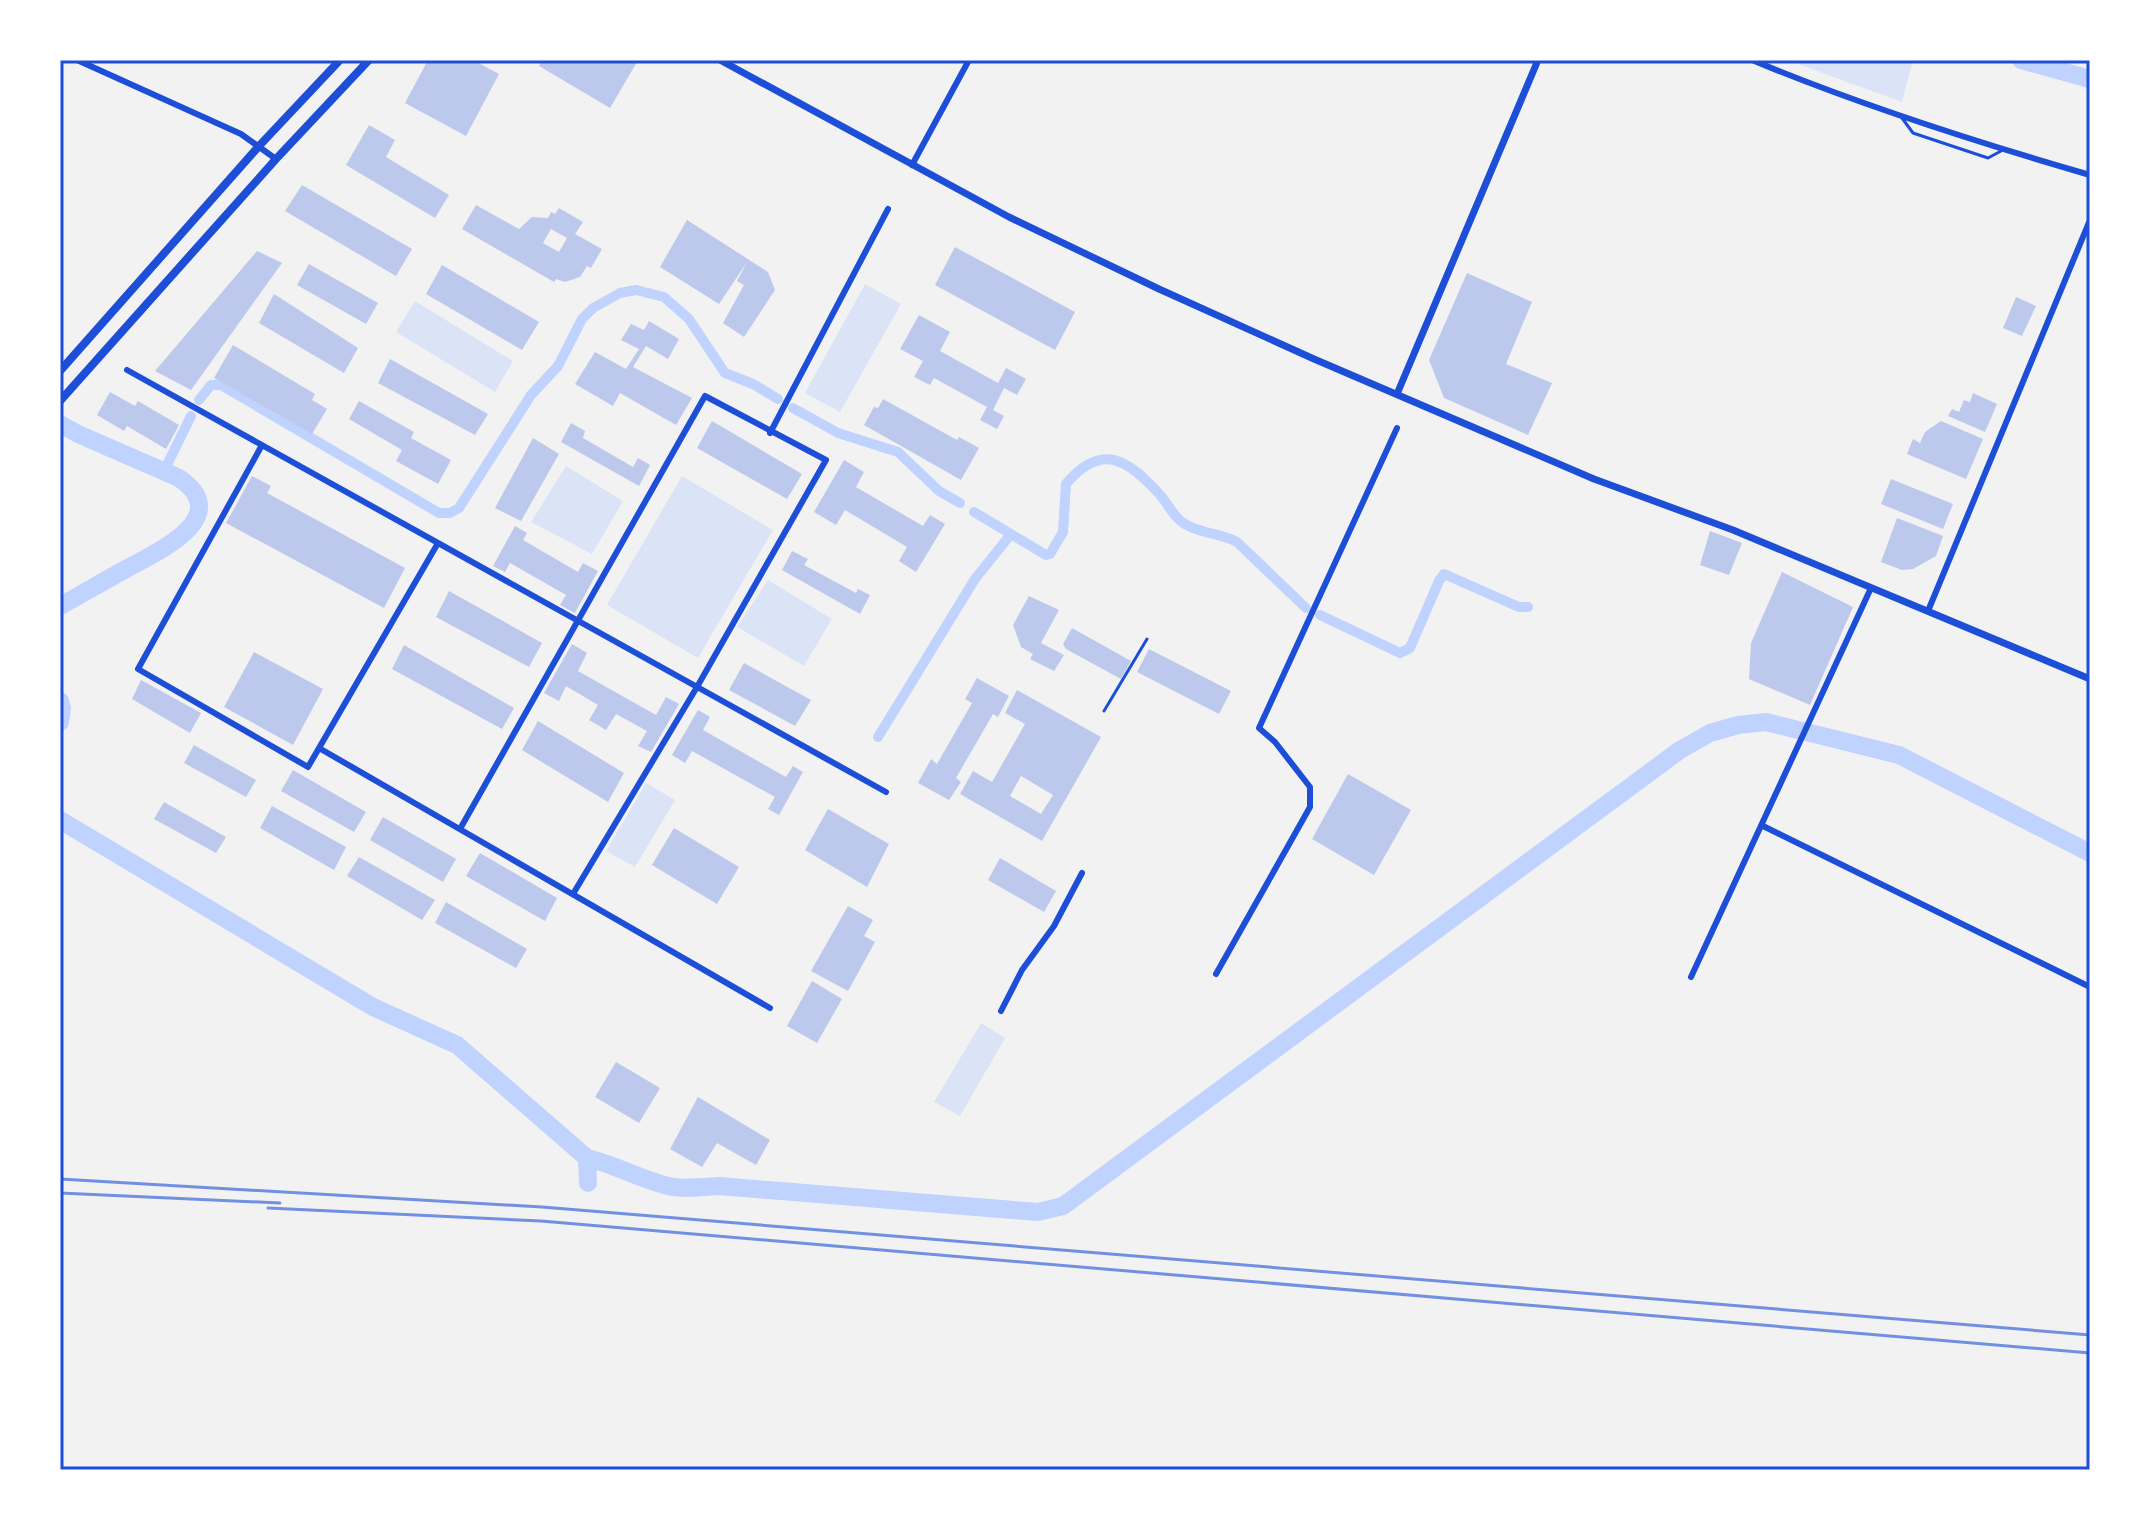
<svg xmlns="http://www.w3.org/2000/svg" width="2150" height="1530" viewBox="0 0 2150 1530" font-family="Cabin,sans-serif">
<rect width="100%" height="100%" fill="#f2f2f2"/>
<path fill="#dbe4f7" d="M1787 60H1913L1902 102Z
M865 284 901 304 840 412 805 393Z
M415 301 513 361 495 392 396 332Z
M566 466 623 501 592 554 531 522Z
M682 476 773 530 698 658 607 605Z
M768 580 832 619 804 666 737 627Z
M646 783 675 800 635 867 606 851Z
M981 1023 1005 1038 960 1116 934 1102Z"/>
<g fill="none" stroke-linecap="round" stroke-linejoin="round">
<path stroke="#bfd3fe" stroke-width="10" d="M199 400 211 385H221L439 513H450L459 508 531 395 558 366 582 319 593 308 620 293 636 290 664 297 689 319 725 373 753 384 778 399
M793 408 838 433 898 452 939 491 960 503
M164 471 191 416
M974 512 1046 555 1050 554 1063 532 1066 484C1102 441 1129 460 1161 496 1169 505 1174 518 1185 524 1201 534 1221 533 1237 542L1306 608
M1320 615 1400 653 1410 648 1439 581 1444 574 1519 607H1528
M878 737 975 579 1011 534"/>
<path stroke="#bfd3fe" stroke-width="18" d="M2021 60 2090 79
M60 424 78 434 179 478C236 517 157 552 126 569 104 581 82 594 60 606
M60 701 62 708 60 722
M60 820 373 1007 457 1045 587 1158 588 1183
M587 1158C617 1165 643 1181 673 1187 688 1189 705 1187 719 1186L1038 1212 1063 1206 1680 750 1710 733 1738 725 1766 722 1899 755 2090 853"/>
</g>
<path fill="#bdc9ec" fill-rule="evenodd" d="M428 60H473L499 74 466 136 405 103Z
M543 60H633L637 62 610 108 539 66Z
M369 125 395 140 386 157 449 195 435 218 346 165Z
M302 185 412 249 396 276 285 211Z
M476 205 519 229 532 217 548 218 551 212 555 214 559 208 583 222 575 234 602 249 591 268 587 266 580 277 565 282 556 279 554 282 462 229ZM551 229 567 238 559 252 543 243Z
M687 220 768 272 775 290 744 337 723 323 744 285 737 281 747 262 719 304 660 267Z
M955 247 1075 312 1055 350 935 285Z
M257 251 282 263 191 390 155 371Z
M309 264 378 303 366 324 297 285Z
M442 265 539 322 522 350 426 294Z
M1467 273 1532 302 1506 364 1552 383 1528 435 1444 398 1429 360Z
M274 294 358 348 344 373 259 323Z
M2016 297 2036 306 2022 336 2003 328Z
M919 315 950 332 940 351 998 383 1006 368 1026 379 1017 395 1004 388 993 410 1004 416 997 429 980 420 987 407 934 378 930 385 914 377 923 361 900 349Z
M649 321 679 339 668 359 646 346 633 367 692 398 676 425 620 393 613 406 575 384 595 352 626 369 639 349 621 340 631 324 644 330Z
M233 345 315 394 312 400 327 409 312 434 214 378Z
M390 359 488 414 475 435 378 383Z
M110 392 135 406 138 401 179 425 166 449 127 426 124 431 97 415Z
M1973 393 1997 404 1985 432 1948 416 1952 409 1959 412 1964 400 1970 402Z
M883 399 957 440 959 437 979 448 961 480 864 425 874 407 878 408Z
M359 401 414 432 411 438 451 460 438 484 396 461 402 450 349 419Z
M712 421 802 474 787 499 697 448Z
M1941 421 1983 439 1966 479 1907 454 1913 439 1920 443 1925 432Z
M571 423 585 431 583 438 633 467 638 458 650 465 639 486 561 442Z
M533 438 559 454 521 521 495 508Z
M844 460 864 472 856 487 923 526 930 515 945 524 916 572 899 561 907 547 845 510 836 525 814 512Z
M252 476 271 486 267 493 405 568 384 608 226 523Z
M1891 479 1953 504 1943 529 1881 504Z
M1897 518 1943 536 1936 556 1913 569 1902 570 1881 562Z
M515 526 527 533 523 540 578 572 583 563 598 571 575 613 560 605 566 595 510 563 505 572 493 566Z
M1710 531 1742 543 1729 575 1700 565Z
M792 551 808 559 804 565 856 593 858 589 870 595 860 614 782 570Z
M1782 572 1853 607 1810 705 1749 679 1751 643Z
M449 591 542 643 529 667 436 617Z
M1029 596 1059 610 1041 643 1064 655 1054 671 1030 659 1033 654 1021 647 1013 625Z
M1072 628 1131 661 1121 679 1066 649 1063 644Z
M572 644 587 653 578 671 656 715 666 697 679 704 651 752 638 746 647 731 616 714 606 730 589 720 598 705 566 686 559 701 544 693Z
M404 645 514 708 502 729 392 669Z
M1149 649 1231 691 1219 714 1137 672Z
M254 652 323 689 293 745 224 707Z
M744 663 811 700 795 726 729 690Z
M977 678 1009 696 998 717 993 714 956 778 961 782 949 800 918 783 931 759 937 764 972 703 965 699Z
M141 680 201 713 190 733 132 699Z
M1017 690 1101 737 1042 841 960 794 973 771 992 782 1025 724 1005 713ZM1021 776 1053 795 1041 814 1010 796Z
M698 710 710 717 703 730 786 777 793 766 803 772 779 815 768 809 775 797 692 751 685 763 672 755Z
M538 721 624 773 608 802 522 750Z
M194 745 256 780 246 797 184 763Z
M293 770 366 812 354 832 281 791Z
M1348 774 1411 810 1374 875 1312 839Z
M164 802 226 837 216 853 154 819Z
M272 806 346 847 334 870 260 828Z
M828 809 889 844 867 887 805 850Z
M383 817 456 859 443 882 370 840Z
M674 828 739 867 717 904 652 865Z
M480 853 557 898 545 921 466 876Z
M359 857 435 900 422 920 347 876Z
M1000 858 1056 891 1044 912 988 880Z
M446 902 527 949 516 968 435 923Z
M848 906 873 920 864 936 875 942 848 991 811 971Z
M812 981 842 999 817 1043 787 1026Z
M616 1062 660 1088 639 1123 595 1097Z
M698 1097 770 1140 756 1165 717 1143 702 1167 670 1149Z"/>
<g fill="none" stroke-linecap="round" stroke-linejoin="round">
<path stroke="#1d4ed8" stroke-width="3" d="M1902 118 1913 133 1988 158 2001 151
M1104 711 1147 639"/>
<path stroke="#1d4ed8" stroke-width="6" d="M77 60 241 134 276 159
M1752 60C1862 106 1976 142 2090 175
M912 165 969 60
M127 370 886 792
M770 433 888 209
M262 445 138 669 308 767 438 543
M1928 611 2090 220
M319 748 770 1008
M1763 826 2090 987
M460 829 705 396 826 460 697 687 573 894
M1216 974 1310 807V787L1275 742 1259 728 1397 428
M1691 977 1871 588
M1001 1011 1022 970 1054 926 1082 873"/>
<path stroke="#1d4ed8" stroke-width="7" d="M720 60 1009 217 1159 289 1314 359 1594 479 1733 530 2090 679
M1397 394 1538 60"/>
<path stroke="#1d4ed8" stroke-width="8" d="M60 371 259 146 340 60
M60 401 276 159 369 60"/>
<path stroke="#7290e2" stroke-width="3" d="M60 1179 542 1207 2090 1335
M60 1193 280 1203
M268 1208 541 1221 2090 1353"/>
</g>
<rect width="2150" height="1530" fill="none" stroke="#ffffff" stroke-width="124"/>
<rect x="62" y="62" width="2026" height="1406" fill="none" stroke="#1d4ed8" stroke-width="3"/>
</svg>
